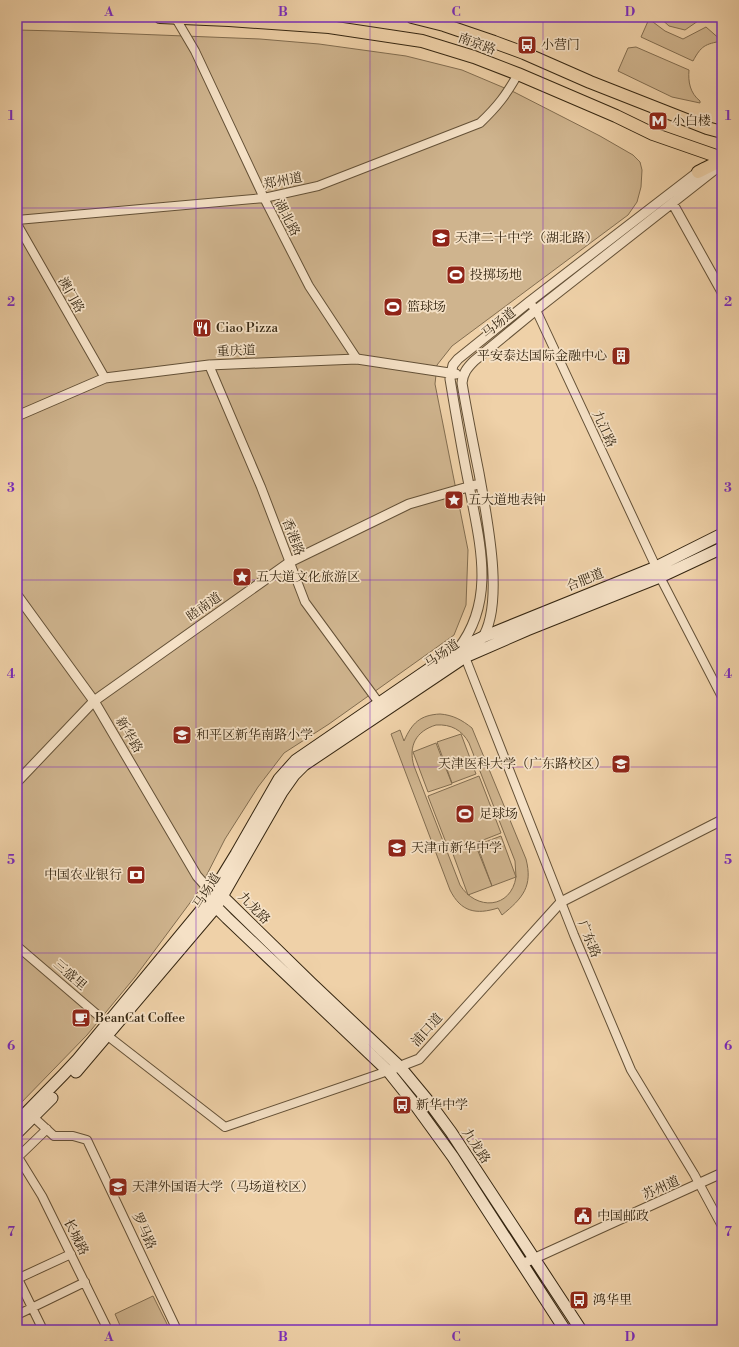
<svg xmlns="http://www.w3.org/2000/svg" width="739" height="1347" viewBox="0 0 739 1347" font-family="'Libre Bodoni','Noto Serif SC',serif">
<rect width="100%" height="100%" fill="#efd1a8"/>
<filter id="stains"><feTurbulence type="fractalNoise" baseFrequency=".005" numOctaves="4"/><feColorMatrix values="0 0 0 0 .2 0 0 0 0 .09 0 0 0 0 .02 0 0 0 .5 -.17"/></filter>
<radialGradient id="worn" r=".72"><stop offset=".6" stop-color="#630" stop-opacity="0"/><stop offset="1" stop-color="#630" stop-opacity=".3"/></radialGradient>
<path fill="#cfb48e" stroke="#826d50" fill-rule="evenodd" d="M659 17H690L698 21 685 30 669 26Z
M649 19 665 31 683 39 706 27 722 41C705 44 701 46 693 61L641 37Z
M17 30 58 31 260 39 319 44 406 56 462 70 514 92 600 136 633 155 640 162 642 170 641 187 637 202 628 215 452 346 437 365 435 384 468 550 466 605 454 635 329 724 284 753 258 787 225 839 198 892 135 977 87 1035 17 1107Z
M636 47 689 70C688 82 690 93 700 101V103L672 97 618 71 628 48Z
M440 714C453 715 462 720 472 728L526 859C533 886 523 898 502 915L498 908C476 915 461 912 450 890L391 734 400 730 404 741C412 723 420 715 440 714ZM436 725C451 724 462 730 469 743L515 861 516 877 501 836 477 845 492 886 516 877C511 909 476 911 460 885L414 766C408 746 416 731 436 725Z
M461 734 476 774 452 783 437 742Z
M436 743 452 784 428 792 413 752Z
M479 776 501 833 450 853 428 796Z
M476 846 492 886 468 895 453 854Z
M153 1296 170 1330H122L115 1314Z"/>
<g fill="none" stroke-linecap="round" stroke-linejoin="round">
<g stroke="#645137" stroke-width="10">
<path id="minor" d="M175 17 195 51 264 198 309 286 357 359
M17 220 264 198 318 186 480 123C498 106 506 95 518 74
M17 224 105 378
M529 302 536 310 656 567
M209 365 261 487 305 602 379 703
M660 577 722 697
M463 654 465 657 474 680 574 935 631 1070 694 1174 722 1226
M17 946 107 1023
M104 1033 225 1127 388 1071
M30 1114 54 1136H73L87 1140 177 1330
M18 1157 42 1196 108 1330
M17 1158 47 1129
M17 1279 71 1254
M18 1279 43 1330
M17 1315 85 1282"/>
</g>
<g stroke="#645137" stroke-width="11">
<path id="tertiary" d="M673 204 722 292
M17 416 105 378 209 365 357 359 456 374
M17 595 94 701 197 876 212 893
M481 640C506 605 486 514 479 473 473 443 467 413 462 383 463 373 467 368 474 361L536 310 722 164
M458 649C497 599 479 541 469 485 462 450 456 415 450 379L453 365 458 359 529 302 703 168
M17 782 94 701 290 562 409 504 475 485
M388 1071 419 1059 561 902 722 820
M522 1264 722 1173"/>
</g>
<g stroke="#352611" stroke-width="13">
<path id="secondary" d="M76 1072 216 907 282 792 294 775 304 765 465 657 527 630 660 577 722 548
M17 1122 63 1075 78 1059 203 908 236 854 279 779 296 760 458 649 483 637 656 567 722 534
M17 1133 52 1098
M565 1330 453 1157 416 1106 388 1071 227 918 216 907 212 893 222 896 311 983 400 1067 429 1102 451 1132 581 1330"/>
</g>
<g stroke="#352611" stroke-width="14">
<path id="primary" d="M160 17 229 20 329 27 422 41 474 57 518 74 616 116 653 134 722 158
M412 17 444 25 494 42 524 53 590 82 707 128 722 132
M698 172 722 160"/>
</g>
<use href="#minor" stroke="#f5e1c6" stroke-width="8"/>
<use href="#tertiary" stroke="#f5e1c6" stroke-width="9"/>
<use href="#secondary" stroke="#f5e1c6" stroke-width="11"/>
<use href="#primary" stroke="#efd1a8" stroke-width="12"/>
</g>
<path fill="none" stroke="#7b2cbf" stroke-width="1" stroke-opacity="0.55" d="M196 17V1330M370 17V1330M543 17V1330M17 208H722M17 394H722M17 580H722M17 767H722M17 953H722M17 1139H722"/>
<defs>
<g id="bus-square" transform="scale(1)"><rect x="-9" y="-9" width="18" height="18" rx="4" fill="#8f2418" stroke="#f5e1c6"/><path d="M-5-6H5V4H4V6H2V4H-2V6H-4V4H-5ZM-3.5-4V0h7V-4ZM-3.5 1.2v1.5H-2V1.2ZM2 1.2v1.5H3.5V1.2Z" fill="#fff"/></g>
<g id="metro-square" transform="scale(1)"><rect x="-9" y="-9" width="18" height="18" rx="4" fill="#8f2418" stroke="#f5e1c6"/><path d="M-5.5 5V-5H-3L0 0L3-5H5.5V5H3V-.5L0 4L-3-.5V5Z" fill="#fff"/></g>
<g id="school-square" transform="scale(1)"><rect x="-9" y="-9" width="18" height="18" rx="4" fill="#8f2418" stroke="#f5e1c6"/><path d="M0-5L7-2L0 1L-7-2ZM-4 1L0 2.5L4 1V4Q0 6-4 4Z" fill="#fff"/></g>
<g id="stadium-square" transform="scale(1)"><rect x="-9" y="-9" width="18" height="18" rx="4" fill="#8f2418" stroke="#f5e1c6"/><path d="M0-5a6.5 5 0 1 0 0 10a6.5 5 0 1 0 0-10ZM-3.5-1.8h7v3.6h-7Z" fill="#fff"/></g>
<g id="restaurant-square" transform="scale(1)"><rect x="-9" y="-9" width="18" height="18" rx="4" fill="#8f2418" stroke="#f5e1c6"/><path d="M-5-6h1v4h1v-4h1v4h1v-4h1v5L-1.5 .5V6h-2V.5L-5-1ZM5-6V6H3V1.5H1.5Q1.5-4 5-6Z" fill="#fff"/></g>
<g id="building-square" transform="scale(1)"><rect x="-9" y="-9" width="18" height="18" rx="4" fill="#8f2418" stroke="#f5e1c6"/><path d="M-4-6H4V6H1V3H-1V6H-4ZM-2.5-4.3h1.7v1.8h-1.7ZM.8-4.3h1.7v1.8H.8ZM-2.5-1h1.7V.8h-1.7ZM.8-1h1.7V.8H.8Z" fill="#fff"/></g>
<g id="sight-square" transform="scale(1)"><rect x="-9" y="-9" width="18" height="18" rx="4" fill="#8f2418" stroke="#f5e1c6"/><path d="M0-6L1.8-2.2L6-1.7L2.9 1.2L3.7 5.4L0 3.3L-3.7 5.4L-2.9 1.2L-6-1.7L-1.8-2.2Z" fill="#fff"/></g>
<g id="university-square" transform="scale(1)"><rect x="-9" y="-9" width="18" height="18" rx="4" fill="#8f2418" stroke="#f5e1c6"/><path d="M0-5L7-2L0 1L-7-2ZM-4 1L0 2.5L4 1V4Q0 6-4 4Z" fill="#fff"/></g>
<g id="bank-square" transform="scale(1)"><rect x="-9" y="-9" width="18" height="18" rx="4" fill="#8f2418" stroke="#f5e1c6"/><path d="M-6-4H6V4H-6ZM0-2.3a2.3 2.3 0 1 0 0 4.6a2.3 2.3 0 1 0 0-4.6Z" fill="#fff"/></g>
<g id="cafe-square" transform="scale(1)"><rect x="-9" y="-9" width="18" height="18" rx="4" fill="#8f2418" stroke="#f5e1c6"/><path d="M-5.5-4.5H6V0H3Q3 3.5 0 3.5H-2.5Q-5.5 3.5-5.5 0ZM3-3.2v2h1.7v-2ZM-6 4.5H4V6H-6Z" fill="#fff"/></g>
<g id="civic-square" transform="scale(1)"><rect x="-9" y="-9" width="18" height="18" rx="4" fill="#8f2418" stroke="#f5e1c6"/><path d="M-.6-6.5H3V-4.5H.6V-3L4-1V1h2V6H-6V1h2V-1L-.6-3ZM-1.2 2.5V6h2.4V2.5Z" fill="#fff"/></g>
</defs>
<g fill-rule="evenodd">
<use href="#bus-square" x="527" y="45"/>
<use href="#metro-square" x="658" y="121"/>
<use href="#school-square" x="441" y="238"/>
<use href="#stadium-square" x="456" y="275"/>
<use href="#stadium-square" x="393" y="307"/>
<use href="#restaurant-square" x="202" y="328"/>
<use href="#building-square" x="621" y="356"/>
<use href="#sight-square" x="454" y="500"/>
<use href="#sight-square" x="242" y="577"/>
<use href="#school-square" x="182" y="735"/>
<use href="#university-square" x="621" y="764"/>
<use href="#stadium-square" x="465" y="814"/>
<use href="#school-square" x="397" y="848"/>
<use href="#bank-square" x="136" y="875"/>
<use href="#cafe-square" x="81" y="1018"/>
<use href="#bus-square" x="402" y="1105"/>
<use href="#university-square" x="118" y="1187"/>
<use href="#civic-square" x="583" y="1216"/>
<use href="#bus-square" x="579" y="1300"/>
</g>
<g text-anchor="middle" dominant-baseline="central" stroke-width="3.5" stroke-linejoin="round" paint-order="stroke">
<g font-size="13" fill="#352611" stroke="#f5e1c6">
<text transform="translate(477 44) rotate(20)">南京路</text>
<text transform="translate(283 181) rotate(-11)">郑州道</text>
<text transform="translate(287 218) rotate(63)">湖北路</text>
<text transform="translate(71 295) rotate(61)">澳门路</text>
<text transform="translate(499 323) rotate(-39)">马场道</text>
<text transform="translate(236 351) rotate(-2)">重庆道</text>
<text transform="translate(604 429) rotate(65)">九江路</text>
<text transform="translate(293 537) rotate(69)">香港路</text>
<text transform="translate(585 580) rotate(-22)">合肥道</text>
<text transform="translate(204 607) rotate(-35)">睦南道</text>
<text transform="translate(442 654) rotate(-35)">马场道</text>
<text transform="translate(129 735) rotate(59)">新华路</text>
<text transform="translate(207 891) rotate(-58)">马场道</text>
<text transform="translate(254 908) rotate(45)">九龙路</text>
<text transform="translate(589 939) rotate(68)">广东路</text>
<text transform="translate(70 975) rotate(41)">三盛里</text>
<text transform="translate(427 1030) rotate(-48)">浦口道</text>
<text transform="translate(476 1146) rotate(56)">九龙路</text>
<text transform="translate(661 1188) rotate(-24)">苏州道</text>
<text transform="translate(144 1231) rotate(65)">罗马路</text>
<text transform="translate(76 1237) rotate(64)">长城路</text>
</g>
<g font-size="13" fill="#352611" stroke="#f5e1c6" text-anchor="start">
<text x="541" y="45">小营门</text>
<text x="672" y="121">小白楼</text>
<text x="455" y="238">天津二十中学（湖北路）</text>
<text x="470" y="275">投掷场地</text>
<text x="407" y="307">篮球场</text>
<text x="216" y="328">Ciao Pizza</text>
<text x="607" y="356" text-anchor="end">平安泰达国际金融中心</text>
<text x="468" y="500">五大道地表钟</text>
<text x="256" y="577">五大道文化旅游区</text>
<text x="196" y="735">和平区新华南路小学</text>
<text x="607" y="764" text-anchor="end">天津医科大学（广东路校区）</text>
<text x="479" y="814">足球场</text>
<text x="411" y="848">天津市新华中学</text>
<text x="122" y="875" text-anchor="end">中国农业银行</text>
<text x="95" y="1018">BeanCat Coffee</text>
<text x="416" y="1105">新华中学</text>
<text x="132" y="1187">天津外国语大学（马场道校区）</text>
<text x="597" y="1216">中国邮政</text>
<text x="593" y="1300">鸿华里</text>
</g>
</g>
<rect width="739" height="1347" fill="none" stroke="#efd1a8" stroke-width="44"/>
<rect x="22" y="22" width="695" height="1303" fill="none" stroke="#7b2cbf" stroke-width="1.5"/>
<g font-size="13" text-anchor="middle" font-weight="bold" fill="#7b2cbf">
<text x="109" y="16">A</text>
<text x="283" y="16">B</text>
<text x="456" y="16">C</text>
<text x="630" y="16">D</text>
<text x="11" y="120">1</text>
<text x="728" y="120">1</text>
<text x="11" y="306">2</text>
<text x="728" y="306">2</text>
<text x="11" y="492">3</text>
<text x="728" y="492">3</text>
<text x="11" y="678">4</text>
<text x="728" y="678">4</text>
<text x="11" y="864">5</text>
<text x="728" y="864">5</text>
<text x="11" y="1050">6</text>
<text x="728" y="1050">6</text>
<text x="11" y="1236">7</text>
<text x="728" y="1236">7</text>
<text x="109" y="1341">A</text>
<text x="283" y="1341">B</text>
<text x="456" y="1341">C</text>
<text x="630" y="1341">D</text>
</g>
<rect width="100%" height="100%" filter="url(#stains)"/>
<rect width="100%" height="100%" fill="url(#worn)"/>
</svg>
